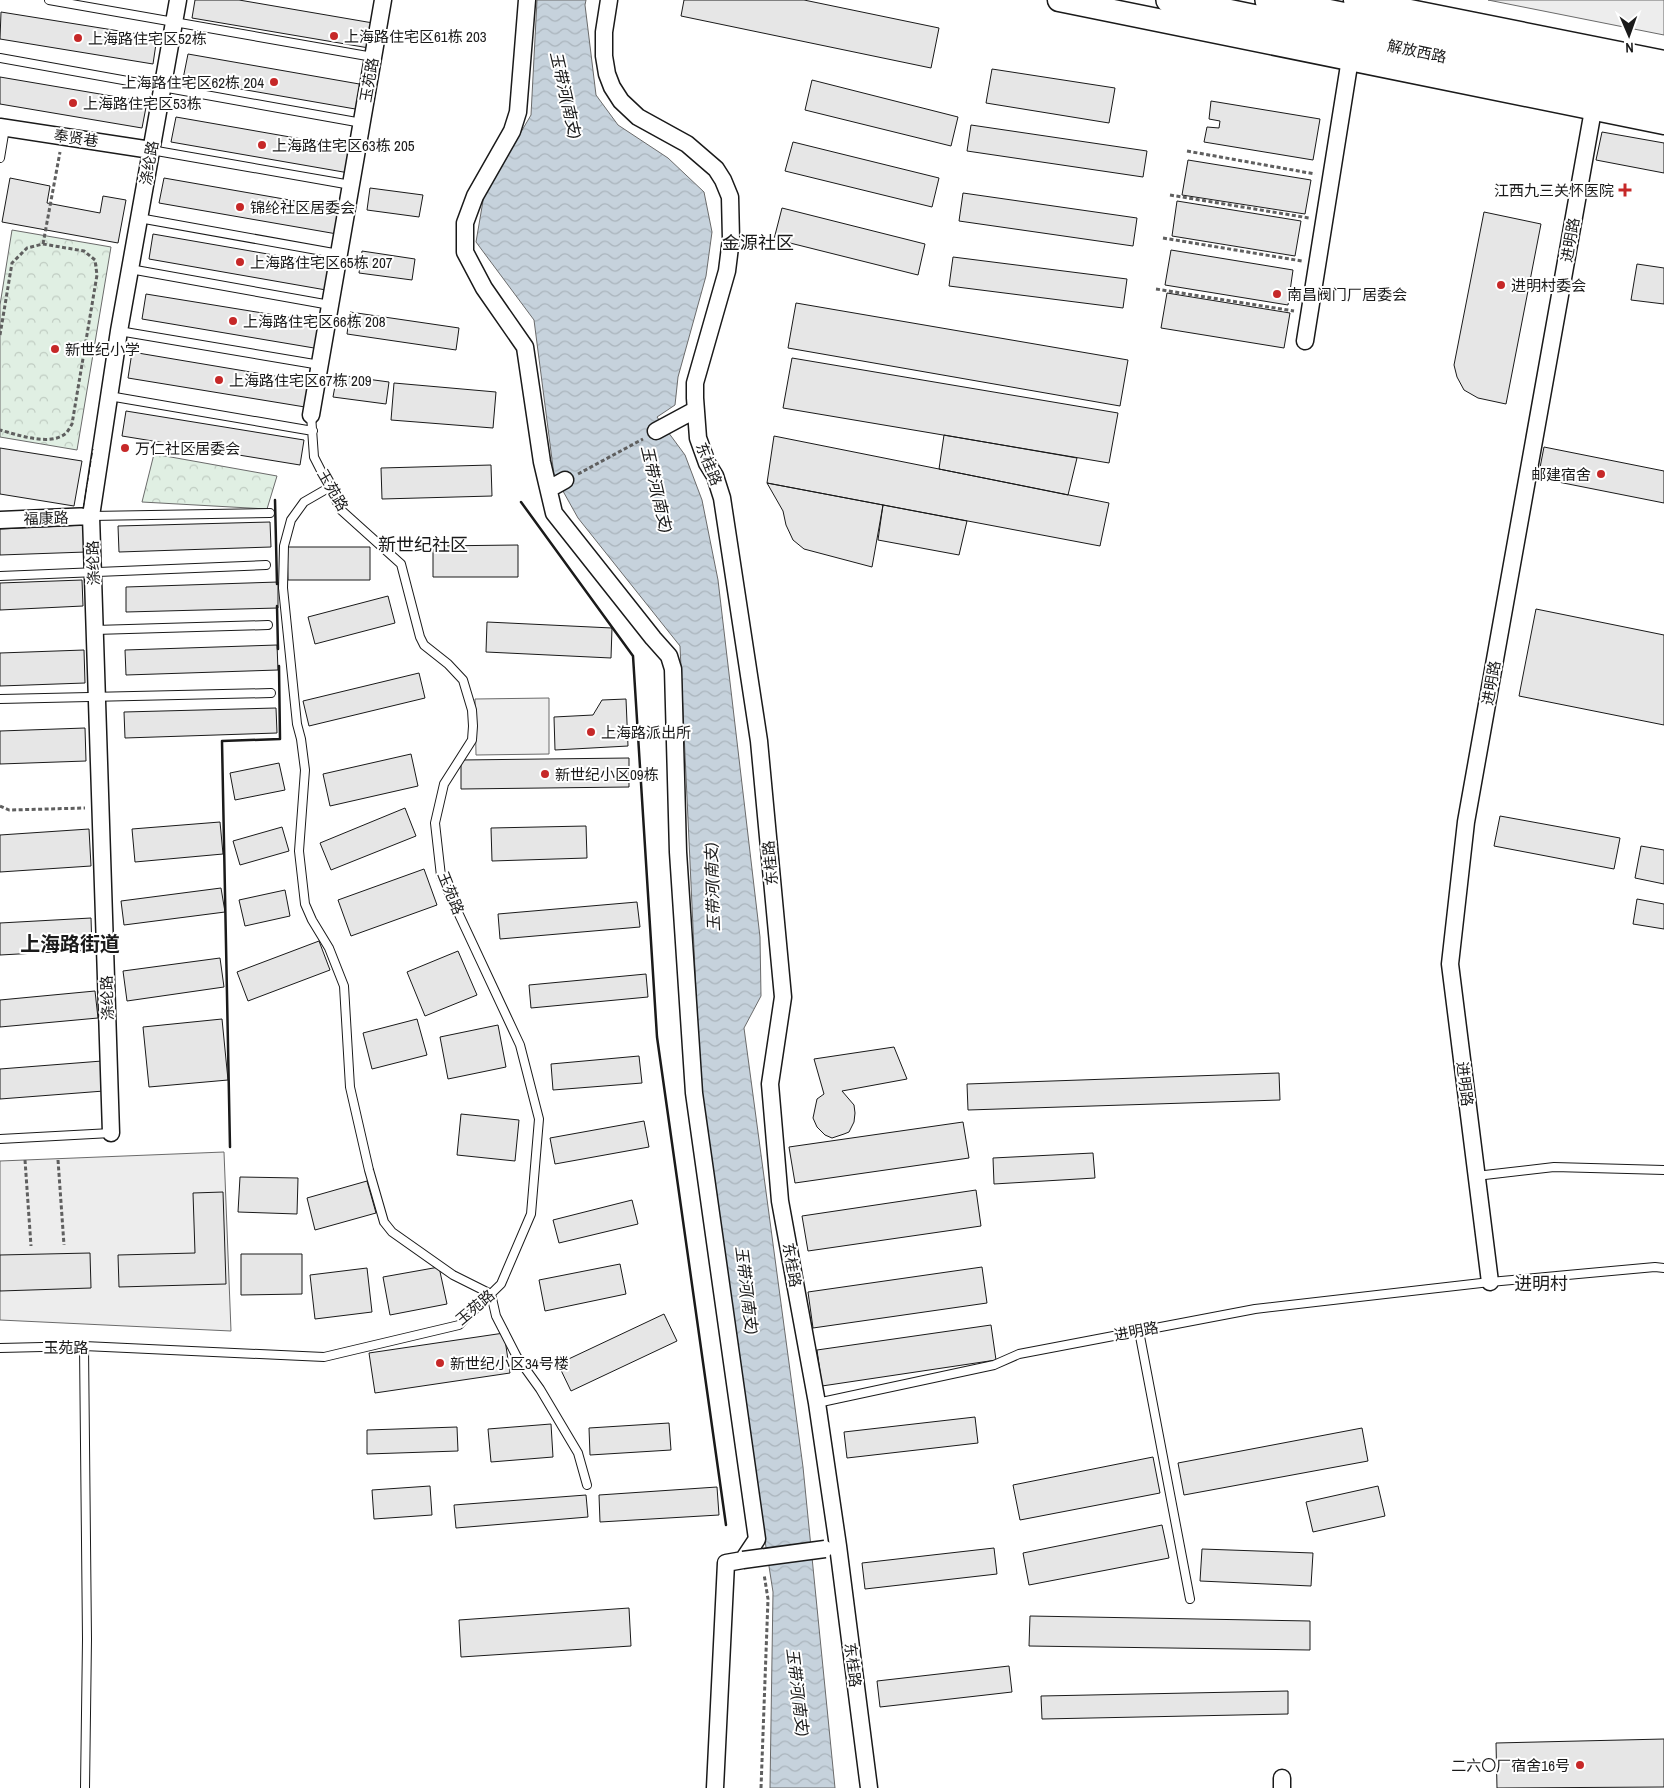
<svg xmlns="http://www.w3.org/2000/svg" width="1664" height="1788" viewBox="0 0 1664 1788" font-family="'Archivo Narrow','Noto Sans SC',sans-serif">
<defs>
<pattern id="park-crowns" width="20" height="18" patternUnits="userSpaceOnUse" patternTransform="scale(1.25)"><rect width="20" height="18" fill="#e0efe3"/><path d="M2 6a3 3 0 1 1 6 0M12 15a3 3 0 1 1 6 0" fill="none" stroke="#c0ccc2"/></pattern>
<pattern id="water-waves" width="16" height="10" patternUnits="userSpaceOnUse" patternTransform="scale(1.25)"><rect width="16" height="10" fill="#c6d2dc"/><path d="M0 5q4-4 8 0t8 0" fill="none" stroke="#aab4bc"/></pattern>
</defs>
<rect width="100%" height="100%" fill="#fff"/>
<path fill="url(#park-crowns)" stroke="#6a6a6a" d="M12 230 111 247 77 450 0 437V305Z
M154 454 277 476 267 509 142 502Z"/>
<path fill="#ededed" stroke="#6a6a6a" d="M1488 0H1664V35Z
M549 698V754L476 755 475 699Z
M224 1152 231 1331 0 1320V1161Z"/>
<path fill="url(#water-waves)" stroke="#6a6a6a" d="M537 0H586L585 5 596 95 618 125 668 158 704 192 712 232 706 276 678 377 675 405 657 417 685 455 702 500 718 580 760 937 761 996 744 1028 803 1467 835 1788H770L773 1592 703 1143 680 646 578 518 554 475 534 320 476 242 484 195 531 115Z"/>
<path fill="#e6e6e6" stroke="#1a1a1a" d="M195 0H239L373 23 369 48 192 18Z
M684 0H804L939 28 931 68 681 16Z
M1 12 157 37 153 64 0 39Z
M188 54 365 85 361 110 183 79Z
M992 69 1115 88 1109 123 986 103Z
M0 77 147 102 142 128 0 104Z
M812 80 958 117 951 146 805 110Z
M1211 101 1320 119 1313 160 1204 142 1207 127 1219 128 1220 121 1209 119Z
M176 117 353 148 349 173 171 142Z
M971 125 1147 151 1143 177 967 151Z
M1602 132 1664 143V173L1596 160Z
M793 142 939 178 932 207 785 171Z
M1188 160 1311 180 1305 214 1182 195Z
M10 178 50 186 47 203 100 213 103 196 126 200 118 243 2 222Z
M164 178 341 209 337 234 159 203Z
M370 188 423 195 419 217 367 210Z
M963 193 1137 218 1133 246 959 221Z
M1177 201 1301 221 1295 256 1172 236Z
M782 208 925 244 918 275 774 239Z
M1484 212 1541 224 1506 404 1478 398 1464 390 1457 377 1454 365Z
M153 234 331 265 326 290 149 259Z
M1171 250 1293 270 1288 305 1165 285Z
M362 251 415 259 412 280 359 273Z
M953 257 1127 279 1123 308 949 286Z
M1637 264 1664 268V304L1631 300Z
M1167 293 1290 313 1284 348 1161 328Z
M146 294 324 323 320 349 142 319Z
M796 303 1128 360 1120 406 788 348Z
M350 312 459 328 456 350 347 334Z
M132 352 310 382 305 407 128 378Z
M792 358 1118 413 1109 463 783 408Z
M337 375 389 382 386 404 333 397Z
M394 383 496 392 493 428 391 420Z
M126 411 304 440 300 465 122 436Z
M944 435 1077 458 1068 495 939 469Z
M774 436 1109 503 1100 546 767 483Z
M1544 447 1664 471V503L1538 478Z
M0 448 82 461 74 506 0 494Z
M491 465 492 496 382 499 381 468Z
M767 483 883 505 872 567 804 549 793 540 786 525 783 511Z
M883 505 967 521 959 555 878 540Z
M270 522 271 547 119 552 118 526Z
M85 525 86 552 0 555V529Z
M518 545V577H433V546Z
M287 547H370V580H288Z
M82 580 83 606 0 610V583Z
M278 582V608L126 612V587Z
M388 596 395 623 315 644 308 617Z
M1536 609 1664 635V725L1519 696Z
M487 622 612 628 611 658 486 652Z
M277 645 278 670 126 675 125 650Z
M84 650 85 683 0 686V653Z
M419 673 425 698 309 726 303 701Z
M626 699 628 746 555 750 554 717 593 715 602 700Z
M276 708 277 733 125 738 124 712Z
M85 728 86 761 0 764V731Z
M411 754 418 786 330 806 323 774Z
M629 758V787L461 789V760Z
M279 763 285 790 235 800 230 773Z
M405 808 416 836 331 870 320 843Z
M1500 816 1620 838 1614 869 1494 846Z
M220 822 223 854 135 862 132 829Z
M586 826 587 858 492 861 491 828Z
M282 827 289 851 240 865 233 841Z
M89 829 91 866 0 872V835Z
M1641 846 1664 850V884L1635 878Z
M424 869 437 905 351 936 338 900Z
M221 888 225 912 124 925 121 901Z
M285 890 290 916 245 926 239 900Z
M1637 899 1664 904V929L1633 924Z
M637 902 640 927 500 939 498 914Z
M91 918 92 950 0 955V923Z
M319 941 330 970 248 1001 237 972Z
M458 951 477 995 425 1016 407 972Z
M220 958 224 987 127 1001 123 971Z
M646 974 648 997 531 1008 529 985Z
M95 991 98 1018 0 1027V1000Z
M222 1019 228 1080 149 1087 143 1027Z
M417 1019 427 1055 372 1069 363 1033Z
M498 1025 506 1067 448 1079 440 1037Z
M894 1047 907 1079 842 1091 854 1105 855 1113 854 1122 849 1132 844 1134 832 1138 825 1135 817 1127 813 1118 817 1099 824 1094 814 1059Z
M639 1056 642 1083 553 1090 551 1064Z
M102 1061 104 1091 0 1099V1069Z
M1279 1073 1280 1100 968 1110 967 1084Z
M461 1114 519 1120 515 1161 457 1155Z
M644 1121 649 1147 555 1164 550 1138Z
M963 1122 969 1158 795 1183 789 1147Z
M1093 1153 1095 1178 994 1184 993 1158Z
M240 1177 298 1178 297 1214 238 1212Z
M367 1181 376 1213 315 1230 307 1198Z
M976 1190 981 1226 808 1251 802 1216Z
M223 1192 226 1284 119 1287 118 1255 195 1253 193 1193Z
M632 1200 638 1224 559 1243 553 1220Z
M90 1253 91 1288 0 1291V1255Z
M241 1254H302V1294L241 1295Z
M620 1264 626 1294 545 1311 539 1280Z
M439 1267 447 1304 390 1315 383 1277Z
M982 1267 987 1303 813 1328 808 1292Z
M367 1268 372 1312 315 1319 310 1275Z
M664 1314 677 1341 571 1391 558 1364Z
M991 1325 996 1360 822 1386 817 1350Z
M504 1333 510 1373 375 1393 369 1353Z
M975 1417 978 1443 847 1458 844 1432Z
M669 1423 671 1450 590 1455 589 1428Z
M551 1424 553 1457 491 1462 488 1429Z
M457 1427 458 1451 367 1454V1430Z
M1362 1428 1368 1461 1184 1495 1178 1463Z
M1153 1457 1160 1493 1020 1520 1013 1485Z
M430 1486 432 1515 374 1519 372 1490Z
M1378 1486 1385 1516 1313 1532 1306 1502Z
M717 1487 719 1515 600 1522 599 1495Z
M586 1495 588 1517 456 1528 454 1505Z
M1162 1525 1169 1558 1029 1585 1023 1553Z
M994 1548 997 1574 865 1589 862 1563Z
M1202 1549 1313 1553 1311 1586 1200 1581Z
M629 1608 631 1646 461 1657 459 1620Z
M1030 1616 1310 1621V1650L1029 1646Z
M1009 1666 1012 1692 880 1707 877 1681Z
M1288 1691V1714L1042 1719 1041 1696Z
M1664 1739V1787L1497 1788 1496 1743Z"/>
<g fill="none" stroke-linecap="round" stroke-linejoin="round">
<g stroke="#1a1a1a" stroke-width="10">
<path id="service" d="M49 0 373 57
M0 58 362 123
M151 150 351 185
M0 158 5 128
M139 218 339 254
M130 269 330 305
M119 331 320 365
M109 396 313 431
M330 487 304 502 291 520 284 546 283 588 297 724 301 739 305 770 299 851 305 904 312 920 329 948 344 986 350 1087 369 1170 384 1222 392 1232 453 1275 491 1294 496 1316 517 1357 540 1389 578 1453 587 1485
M91 516 270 513
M0 576 266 565
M95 630 268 625
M0 699 271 693
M0 1139 111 1133
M1476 1176 1554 1167 1664 1170
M1139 1331 1190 1599
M84 1346 87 1639 85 1788
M0 1348 84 1346 324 1357 459 1325 501 1284 531 1214 539 1119 520 1045 441 876 435 823 444 784 472 740 473 726 472 710 463 680 448 664 424 645 420 637 401 564 341 510 314 457 311 415
M817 1403 994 1365 1019 1354 1255 1309 1490 1282 1655 1267 1664 1268"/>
</g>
<g stroke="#1a1a1a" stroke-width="19">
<path id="minor" d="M527 0 518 112 512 131 475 196 465 223V252L484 288 525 347 542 462 554 513 653 638 669 656 673 669 678 852 694 1093 757 1539 743 1560 726 1563 715 1788
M609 0 604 32V56L607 74 612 87 621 101 638 117 687 144 716 169 723 180 730 197 731 239 727 271 695 383V398L698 438 707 463 715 476 722 498 759 741 783 997 770 1084 780 1201 817 1403 838 1546 869 1788
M0 127 151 150
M1305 341 1350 59
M311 415 383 0
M656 431 695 410
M549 489 565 480
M0 520 91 516
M111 1133 91 516 119 331 178 0
M1490 1282 1450 964 1466 822 1595 99
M1282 1788V1778"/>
</g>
<g stroke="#1a1a1a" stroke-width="25">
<path id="secondary" d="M1059 0 1664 123
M1355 0 1664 62"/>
</g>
<g stroke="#1a1a1a" stroke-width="28">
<path id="primary" d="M1169 0 1664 102
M1268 0 1664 81"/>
</g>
<path stroke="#5f5f5f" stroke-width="3" stroke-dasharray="4 2.5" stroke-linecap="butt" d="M1187 151 1315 174
M1170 195 1309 218
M1163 238 1302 261
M43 244 60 152
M1156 289 1294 311
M0 335 12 263 27 248 43 244 84 251 95 260 97 275 72 424C70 427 68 432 65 434 49 446 18 435 0 430
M578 474 643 439
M0 806 9 810 85 808
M25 1160 31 1246
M58 1160 64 1245
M761 1788 768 1599 764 1574"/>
<use href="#service" stroke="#fff" stroke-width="8"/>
<use href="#minor" stroke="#fff" stroke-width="16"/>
<use href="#secondary" stroke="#fff" stroke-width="22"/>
<use href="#primary" stroke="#fff" stroke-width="25"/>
<g stroke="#1a1a1a" stroke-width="19" stroke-linecap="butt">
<path id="minor-bridge" d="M743 1560 825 1549"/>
</g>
<use href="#minor-bridge" stroke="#fff" stroke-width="16"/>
<path stroke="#1a1a1a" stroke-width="1" stroke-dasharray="6 2.5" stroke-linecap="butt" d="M83 509 93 449"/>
<path stroke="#1a1a1a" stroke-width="2.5" d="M275 500 277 584
M521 502 633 656 657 1037 726 1525
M277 606 278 649
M230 1147 222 741 280 739 279 666"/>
</g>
<g fill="#c62828" stroke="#fff" stroke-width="2">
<circle cx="334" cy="36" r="5"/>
<circle cx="78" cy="38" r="5"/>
<circle cx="274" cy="82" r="5"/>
<circle cx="73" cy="103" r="5"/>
<circle cx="262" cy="145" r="5"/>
<path d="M1622.5 182.5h5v5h5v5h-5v5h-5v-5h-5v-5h5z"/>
<circle cx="240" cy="207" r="5"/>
<circle cx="240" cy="262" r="5"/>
<circle cx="1501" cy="285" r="5"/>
<circle cx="1277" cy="294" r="5"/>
<circle cx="233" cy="321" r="5"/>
<circle cx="55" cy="349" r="5"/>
<circle cx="219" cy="380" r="5"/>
<circle cx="125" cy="448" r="5"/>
<circle cx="1601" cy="474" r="5"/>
<circle cx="591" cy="732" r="5"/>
<circle cx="545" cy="774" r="5"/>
<circle cx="440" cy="1363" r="5"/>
<circle cx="1580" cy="1765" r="5"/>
</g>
<g text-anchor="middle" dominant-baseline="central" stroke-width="4" stroke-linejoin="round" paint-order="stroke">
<g font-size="15" fill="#1a1a1a" stroke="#fff" text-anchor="start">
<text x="344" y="36">上海路住宅区61栋 203</text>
<text x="88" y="38">上海路住宅区52栋</text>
<text x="264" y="82" text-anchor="end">上海路住宅区62栋 204</text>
<text x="83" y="103">上海路住宅区53栋</text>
<text x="272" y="145">上海路住宅区63栋 205</text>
<text x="1614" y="190" text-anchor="end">江西九三关怀医院</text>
<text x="250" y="207">锦纶社区居委会</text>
<text x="250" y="262">上海路住宅区65栋 207</text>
<text x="1511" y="285">进明村委会</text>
<text x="1287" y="294">南昌阀门厂居委会</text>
<text x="243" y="321">上海路住宅区66栋 208</text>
<text x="65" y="349">新世纪小学</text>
<text x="229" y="380">上海路住宅区67栋 209</text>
<text x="135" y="448">万仁社区居委会</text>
<text x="1591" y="474" text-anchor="end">邮建宿舍</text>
<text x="601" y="732">上海路派出所</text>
<text x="555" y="774">新世纪小区09栋</text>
<text x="450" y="1363">新世纪小区34号楼</text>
<text x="1570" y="1765" text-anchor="end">二六〇厂宿舍16号</text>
</g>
<g font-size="15" fill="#1a1a1a" stroke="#fff">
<text transform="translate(1417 51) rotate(12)">解放西路</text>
<text transform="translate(369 80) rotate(-80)">玉苑路</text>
<text transform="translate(76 138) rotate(8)">奉贤巷</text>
<text transform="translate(149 163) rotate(-80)">涤纶路</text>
<text transform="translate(1570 240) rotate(-80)">进明路</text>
<text transform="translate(709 464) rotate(68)">东桂路</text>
<text transform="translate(333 490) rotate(60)">玉苑路</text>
<text transform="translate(46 518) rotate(-2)">福康路</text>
<text transform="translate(93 563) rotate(-92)">涤纶路</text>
<text transform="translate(1491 683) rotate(-80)">进明路</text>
<text transform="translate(770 863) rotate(-95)">东桂路</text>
<text transform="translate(451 893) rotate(68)">玉苑路</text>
<text transform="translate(107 998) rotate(-92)">涤纶路</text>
<text transform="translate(1465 1084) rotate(83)">进明路</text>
<text transform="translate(792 1265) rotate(80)">东桂路</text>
<text transform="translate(475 1307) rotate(-40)">玉苑路</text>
<text transform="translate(1136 1331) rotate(-11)">进明路</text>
<text x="66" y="1347">玉苑路</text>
<text transform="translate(853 1665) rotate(83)">东桂路</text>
</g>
<g font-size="16" font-style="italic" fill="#1a1a1a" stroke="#fff">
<text transform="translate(566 95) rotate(77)">玉带河(南支)</text>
<text transform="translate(657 489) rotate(77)">玉带河(南支)</text>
<text transform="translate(712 887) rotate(-92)">玉带河(南支)</text>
<text transform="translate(747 1290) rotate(83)">玉带河(南支)</text>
<text transform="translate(798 1692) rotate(83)">玉带河(南支)</text>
</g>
<g font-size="18" fill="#1a1a1a" stroke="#fff">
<text x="758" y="242">金源社区</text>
<text x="423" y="544">新世纪社区</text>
<text x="1541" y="1283">进明村</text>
</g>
<g font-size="20" font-weight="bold" fill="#1a1a1a" stroke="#fff">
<text x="70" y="943">上海路街道</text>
</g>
</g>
<g transform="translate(1629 35) rotate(178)" stroke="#ffffff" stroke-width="4" paint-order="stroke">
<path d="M0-4L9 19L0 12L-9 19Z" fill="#1a1a1a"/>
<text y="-8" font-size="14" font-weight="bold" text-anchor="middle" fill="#1a1a1a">N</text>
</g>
</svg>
